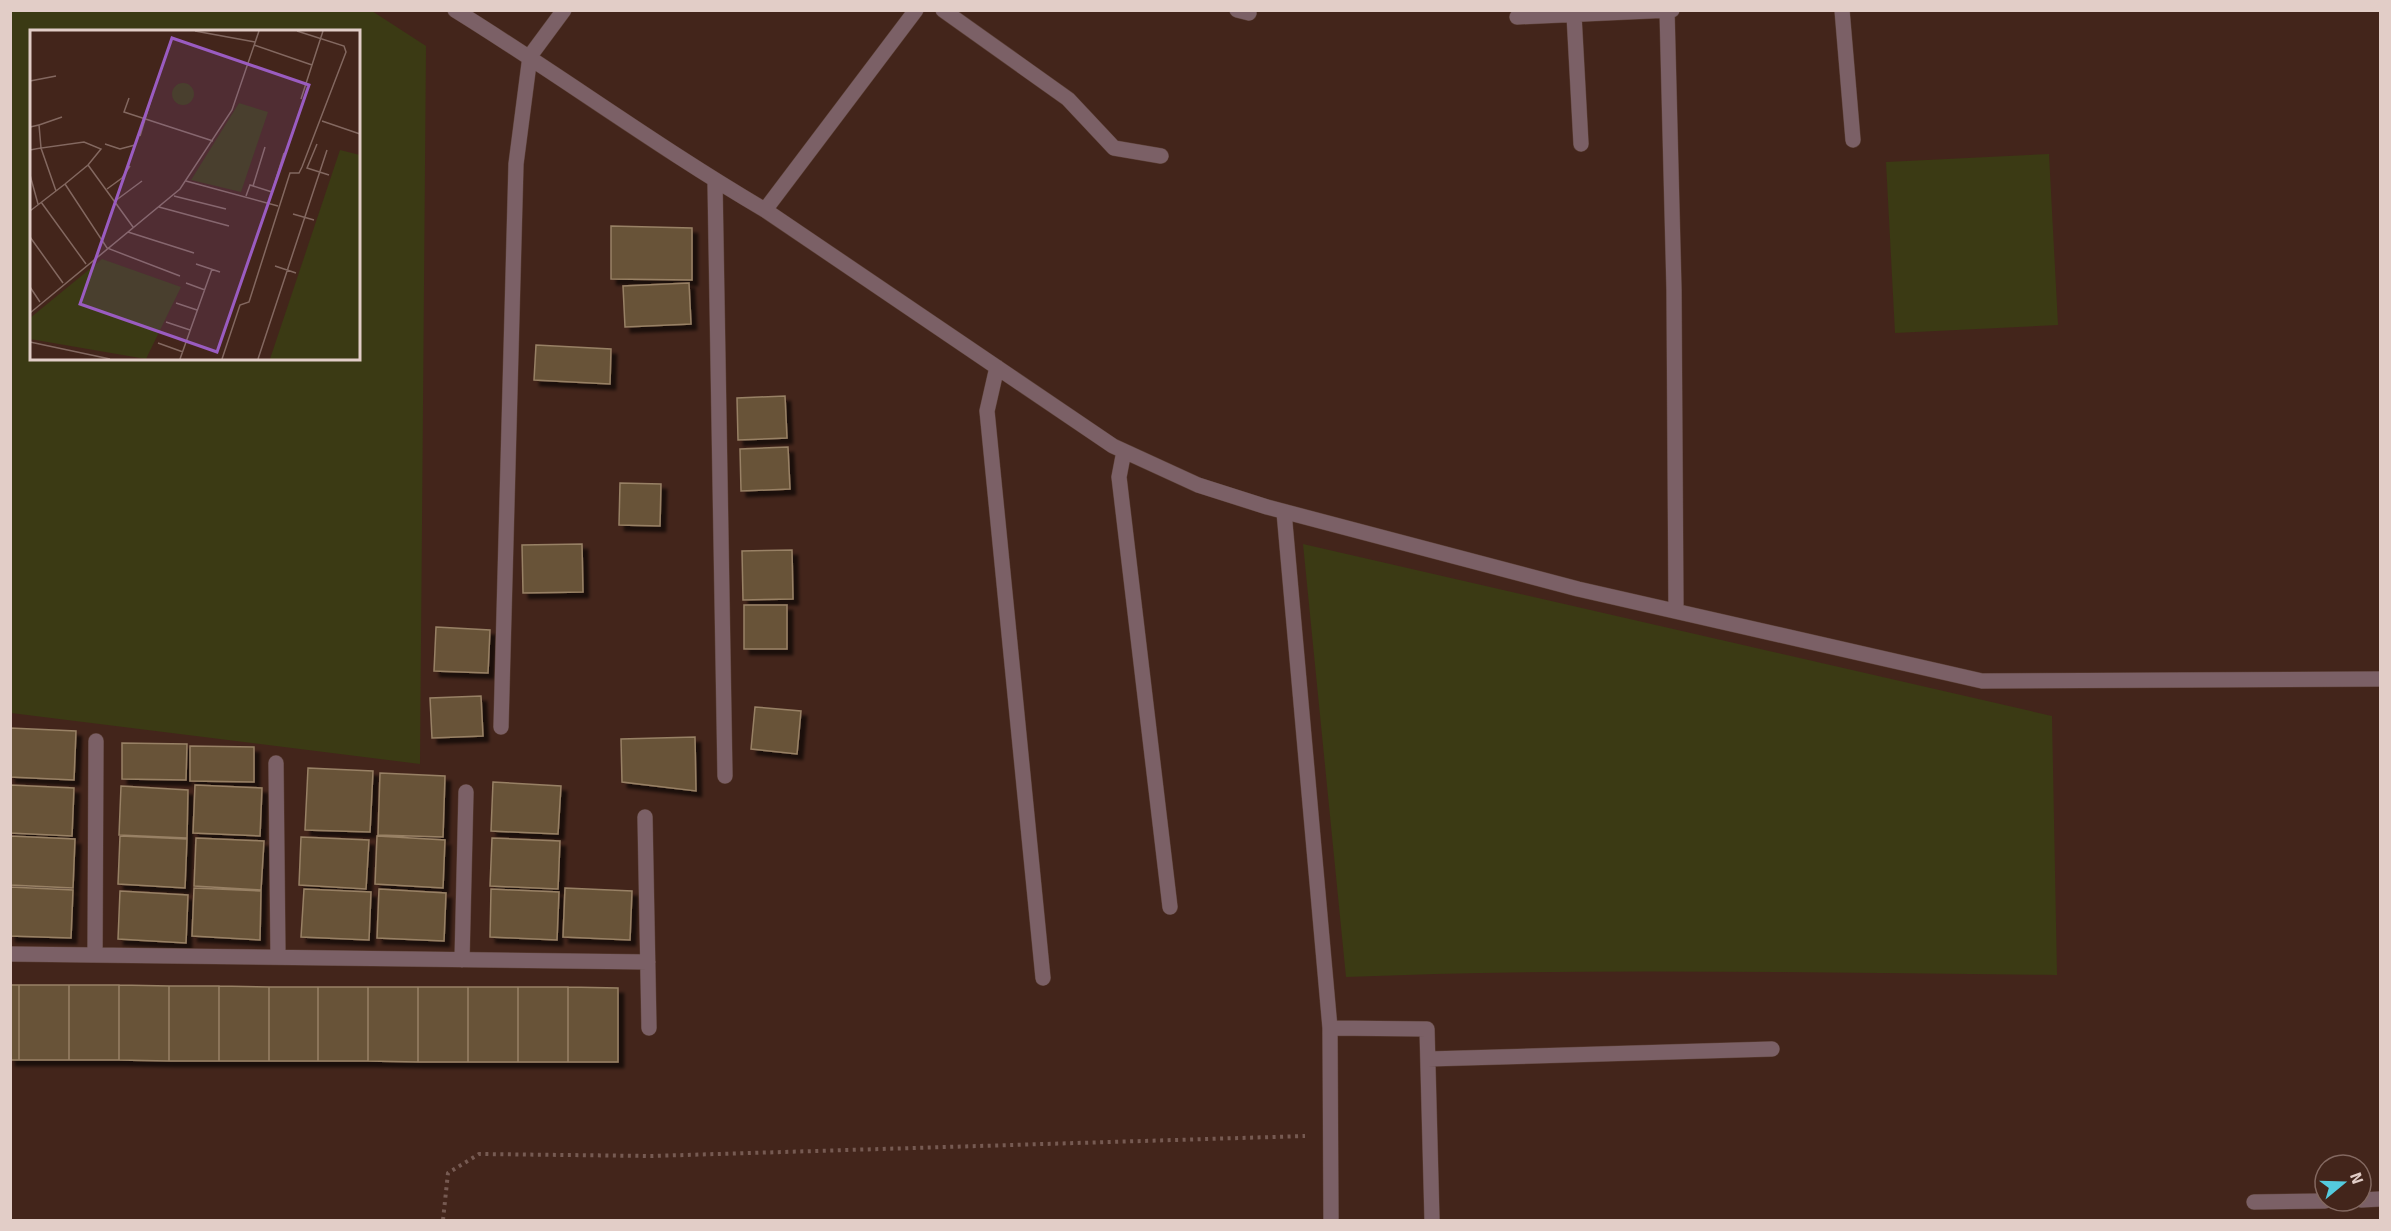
<svg xmlns="http://www.w3.org/2000/svg" width="2391" height="1231" viewBox="0 0 2391 1231" font-family="Signika,sans-serif">
<defs>
<filter id="shadow"><feDropShadow dx="5.5" dy="5.5" stdDeviation="1.5" flood-color="#0009"/></filter>
</defs>
<rect width="100%" height="100%" fill="#43251b"/>
<path fill="#3b3a14" fill-rule="evenodd" d="M11 10 372 11 426 46 420 764 11 713ZM32 32H358V358H32Z
M2049 154 2058 325 1895 333 1886 162Z
M1303 544 2052 716 2057 975C1820 973 1583 967 1346 977Z"/>
<path fill="#685338" stroke="#988165" stroke-width="1.5" filter="url(#shadow)" d="M611 226 692 228V280L611 279Z
M689 283 691 324 625 327 623 286Z
M536 345 611 349 610 384 534 380Z
M785 396 787 438 738 440 737 398Z
M788 447 790 489 741 491 740 449Z
M620 483 661 484 660 526 619 525Z
M582 544 583 592 523 593 522 545Z
M792 550 793 599 743 600 742 551Z
M744 605H787V649H744Z
M436 627 490 630 488 673 434 671Z
M481 696 483 736 432 738 430 698Z
M755 707 801 711 797 754 751 749Z
M10 728 76 731 74 780 10 777Z
M695 737 696 791 622 782 621 739Z
M122 743 187 744 186 780 122 779Z
M190 746 254 747V782L190 781Z
M308 768 373 771 370 832 305 830Z
M380 773 445 776 443 837 378 835Z
M493 782 561 786 558 834 491 831Z
M10 785 74 788 72 836 10 833Z
M195 785 262 788 260 836 193 833Z
M121 786 188 790 187 838 119 835Z
M10 836 75 839 73 888 10 885Z
M120 836 187 839 185 888 118 884Z
M377 836 445 840 443 888 375 884Z
M301 837 369 840 366 889 299 885Z
M196 838 264 841 261 890 194 886Z
M492 838 560 841 558 889 490 886Z
M10 887 73 890 71 938 10 936Z
M194 888 261 891 260 940 192 936Z
M565 888 632 891 630 940 563 937Z
M304 889 371 892 369 940 301 937Z
M379 889 446 893 444 941 377 938Z
M491 889 559 892 557 940 490 937Z
M120 891 188 895 186 943 118 939Z
M10 985H19V1060H10Z
M19 985H69V1060H19Z
M69 985H119V1060H69Z
M119 985 169 986V1061L119 1060Z
M169 986H219V1061H169Z
M219 986 269 987V1061H219Z
M269 987H318V1061H269Z
M318 987H368V1061H318Z
M368 987H418V1062L368 1061Z
M418 987H468V1062H418Z
M468 987H518V1062H468Z
M518 987H568V1062H518Z
M568 987 618 988V1062H568Z"/>
<g fill="none" stroke-linecap="round" stroke-linejoin="round">
<g stroke="#5c4037" stroke-width="16">
<path id="minor" d="M455 10C560 75 659 148 765 210L1113 446 1198 485 1267 507 1578 589 1982 681 2380 679
M943 10 1068 99 1114 148 1161 156
M1237 10 1249 13
M1667 10 1674 290 1676 611
M1842 10 1853 140
M1574 15 1581 144
M1517 17 1672 10
M715 182 725 776
M765 210 916 10
M997 367 987 411 1043 978
M1124 451 1119 477 1170 907
M1284 512 1330 1028 1331 1220
M501 727 516 164 530 56 564 10
M276 763 278 957
M645 817 649 1028
M10 954 648 962
M95 955 96 741
M462 960 466 792
M1330 1028 1427 1029 1432 1220
M1428 1059 1772 1049
M2361 1200 2380 1199
M2254 1202 2325 1201"/>
</g>
<path stroke="#765a52" stroke-width="4" stroke-dasharray="3 4.5" stroke-linecap="butt" d="M443 1220 448 1173 479 1154 652 1156 1305 1136"/>
<use href="#minor" stroke="#7b6066" stroke-width="15"/>
</g>
<g transform="translate(30 30)">
<rect width="330" height="330" fill="#43251b"/>
<path d="M142 64a11 11 0 1 1 22 0a11 11 0 1 1-22 0ZM209 73 238 82 211 162 161 150ZM310 120 330 125V329H240ZM72 229 151 257 116 329 0 309V288Z" fill="#3b3a14"/>
<path fill="none" stroke="#836860" stroke-width="1.5" d="M165 1 225 12M224 15 282 35M0 51 26 46M99 68 94 82 183 111M271 69 293 1M292 91 330 104M9 95 32 87M0 97 9 95 11 118 0 120M110 106 123 63M75 114 90 119 105 115M287 114 277 138 299 145M58 135 103 197M0 145 8 174M156 151 248 176M35 154 77 218 150 246M223 156 235 117M77 159 92 148 100 136M144 166 196 179M216 166 220 155 242 162 254 123M85 171 112 151M11 172 56 234M129 177 199 196M0 181 35 154 58 135 71 119 54 112 11 118 26 161M263 184 284 190M98 202 164 223M0 207 33 253M166 234 190 242M245 236 266 243M156 253 175 260M0 257 10 272M146 273 167 280M0 283 150 159 202 80 229 1M136 292 160 300M0 312 80 329M128 313 153 322M150 329 182 239M192 329 210 275 219 272 260 143H269L272 137 316 22 314 16 267 1M228 329 297 120"/>
<path fill="#9a5cc1" fill-opacity="0.15" stroke="#9a5cc1" stroke-width="3" d="M142 8 279 55 187 322 50 274Z"/>
<rect width="330" height="330" fill="none" stroke="#e2cdc7" stroke-width="3"/>
</g>
<rect width="2391" height="1231" fill="none" stroke="#e2cdc7" stroke-width="24"/>
<g transform="translate(2343 1183) rotate(71)"><circle r="28" fill="#43251b" stroke="#836860" stroke-width="1.5"/>
<path d="M0-4.5L10 22L0 15L-10 22Z" fill="#54cade"/>
<text y="-9" font-size="16" font-weight="bold" text-anchor="middle" fill="#e2cdc7">N</text>
</g>
</svg>
